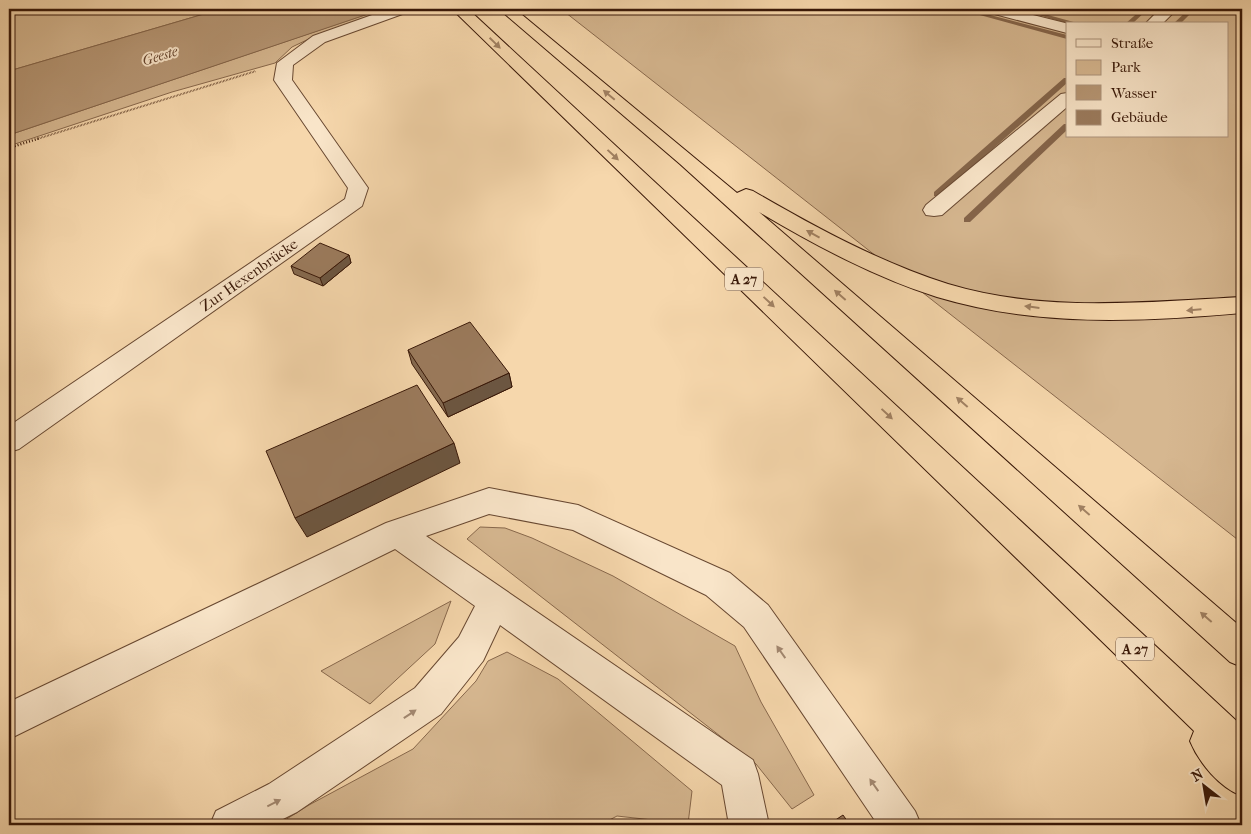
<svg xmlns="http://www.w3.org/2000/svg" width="1251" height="834" viewBox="0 0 1251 834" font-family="'IM FELL French Canon',serif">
<rect width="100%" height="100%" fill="#f6d7ac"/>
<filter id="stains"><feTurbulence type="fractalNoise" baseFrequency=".004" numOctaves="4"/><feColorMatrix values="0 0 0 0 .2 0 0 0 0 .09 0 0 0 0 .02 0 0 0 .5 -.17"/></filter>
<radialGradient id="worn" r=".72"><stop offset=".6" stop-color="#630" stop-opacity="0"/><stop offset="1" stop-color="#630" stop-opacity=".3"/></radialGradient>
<path fill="#d6b790" stroke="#88684c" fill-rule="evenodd" d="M9 9H221L9 71Z
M382 9H396L313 37 292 47 275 63 172 92 9 146V135Z
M561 9H1242V543ZM1067 24H1227V136H1067Z
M480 527 505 528 532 538 613 576 735 646 761 702 814 795 792 809 756 764 467 539Z
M451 601 435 644 370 704 321 671Z
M507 652 558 679 692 791 688 824 617 816 600 825H277L309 805 413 749 476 681 488 661Z"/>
<path fill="#b69674" stroke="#846449" d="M221 9H383L9 135V71Z"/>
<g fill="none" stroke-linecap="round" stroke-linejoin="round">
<path fill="#846449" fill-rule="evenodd" d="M958 9H967L1067 35V39Z
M1017 9H1026L1081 24H1070Z
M1142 9H1148L1132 24H1125Z
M1189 9H1195L1180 24H1173Z
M1064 78H1067V83L940 196H934V192Z
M1064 124H1067V130L970 222H964V218Z"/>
<g stroke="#684831" stroke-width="2">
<path id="minor" d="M389 9H411L408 12 325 42 293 65 292 80 368 188 362 206 19 449 9 452V426L345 199 348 188 274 80 277 63 313 36Z
M984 9H1009L1069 24 1067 33 987 12Z
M1160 9H1177L1162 24H1145Z
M1067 93V107L942 215 934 216 926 215 923 210 926 205 1061 94Z
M489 488 578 505 730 573 768 605 915 811 921 825H878L744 627 706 595 573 530 489 514 426 536 753 760 758 774 769 825H729L722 785 500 625 483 661 441 714 297 812 271 825H210L216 811 269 784 415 688 459 637 475 606 395 549 9 739V702L386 523Z"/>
</g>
<g stroke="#391808" stroke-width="2">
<path id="highway" d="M452 9H468L1242 726V796C1220 788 1199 763 1190 741L1194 731Z
M499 9H515L737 193 746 189 753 191C815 227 879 262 948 284 1043 313 1145 302 1242 297V313C1140 322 1036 327 937 297 874 277 815 245 759 212L1242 628V667L1230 662 680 164Z"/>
</g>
<path stroke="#391808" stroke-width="2" stroke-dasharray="0.5 1" stroke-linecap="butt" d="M37 139 256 71"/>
<path stroke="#391808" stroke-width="2.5" stroke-dasharray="1 2" stroke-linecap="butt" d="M9 148 40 138"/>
<use href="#minor" fill="#f9e5c9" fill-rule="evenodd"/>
<use href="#highway" fill="#f6d7ac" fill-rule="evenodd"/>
</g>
<path fill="#856a50" stroke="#391808" d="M349 255 351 263 323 286 294 274 291 266Z
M408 350 509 373 512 387 448 417 412 364Z"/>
<path fill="#6c5641" stroke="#391808" d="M349 255 351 263 323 286 320 278Z
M509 373 512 387 448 417 443 403Z
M454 443 460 463 307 537 295 518Z"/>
<path fill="#9b7b5d" stroke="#391808" d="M320 243 349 255 320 278 291 266Z
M470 322 509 373 443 403 408 350Z
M417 385 454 443 295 518 266 451Z
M843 815 850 825H828Z"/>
<defs><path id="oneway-solid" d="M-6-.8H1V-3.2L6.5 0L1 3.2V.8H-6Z" transform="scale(1.25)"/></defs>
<g fill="#a18162">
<use href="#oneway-solid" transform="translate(495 43) rotate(44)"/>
<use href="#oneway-solid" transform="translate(609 95) rotate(-140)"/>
<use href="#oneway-solid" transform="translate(613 155) rotate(43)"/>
<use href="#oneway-solid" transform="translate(813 234) rotate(-151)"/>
<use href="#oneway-solid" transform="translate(840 295) rotate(-139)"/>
<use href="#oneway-solid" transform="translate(769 302) rotate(43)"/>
<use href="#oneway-solid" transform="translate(1032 307) rotate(-173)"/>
<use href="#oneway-solid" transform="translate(1194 310) rotate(175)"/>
<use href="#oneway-solid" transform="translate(962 402) rotate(-139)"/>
<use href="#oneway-solid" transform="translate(887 414) rotate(43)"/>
<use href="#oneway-solid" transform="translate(1084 510) rotate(-139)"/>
<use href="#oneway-solid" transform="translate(1206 617) rotate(-139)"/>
</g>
<g fill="#a38972">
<use href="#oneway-solid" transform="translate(781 652) rotate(-125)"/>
<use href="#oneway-solid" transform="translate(410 714) rotate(-34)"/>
<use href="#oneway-solid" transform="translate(874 785) rotate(-125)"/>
<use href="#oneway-solid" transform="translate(274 803) rotate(-27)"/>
</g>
<g text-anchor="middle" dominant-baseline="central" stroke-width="4" stroke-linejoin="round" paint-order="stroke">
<g font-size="14" font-style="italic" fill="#65442e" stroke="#f9e5c9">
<text transform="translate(160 56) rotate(-17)">Geeste</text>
</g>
<g fill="#f9e5c9" stroke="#735642" stroke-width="1">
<rect x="725" y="267.5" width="38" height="23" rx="4"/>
<rect x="1116" y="637.5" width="38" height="23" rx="4"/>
</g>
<g font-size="14" font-weight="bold" fill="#391808">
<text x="744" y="279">A 27</text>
<text x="1135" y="649">A 27</text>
</g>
<g font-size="15" fill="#391808" stroke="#f9e5c9">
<text transform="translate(249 275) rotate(-35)">Zur Hexenbrücke</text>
</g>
</g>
<rect width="1251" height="834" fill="none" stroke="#f6d7ac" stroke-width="30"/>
<rect x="10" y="10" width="1231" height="814" fill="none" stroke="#391808" stroke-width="2.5"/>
<rect x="15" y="15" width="1221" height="804" fill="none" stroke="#391808"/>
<rect x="1066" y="22" width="162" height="115" fill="#f9e5c9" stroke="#ac937c"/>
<rect x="1076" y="39" width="25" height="8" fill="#f9e5c9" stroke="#ac937c"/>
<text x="1111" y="48" font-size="15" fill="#391808">Straße</text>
<rect x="1076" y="60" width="25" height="15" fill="#d6b790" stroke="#ac937c"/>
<text x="1111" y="72" font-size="15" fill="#391808">Park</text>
<rect x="1076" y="85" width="25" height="15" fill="#b69674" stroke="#ac937c"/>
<text x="1111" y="98" font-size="15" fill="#391808">Wasser</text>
<rect x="1076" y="110" width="25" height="15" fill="#9b7b5d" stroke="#ac937c"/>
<text x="1111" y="122" font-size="15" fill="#391808">Gebäude</text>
<g transform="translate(1204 786) rotate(329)" stroke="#f9e5c9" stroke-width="4" paint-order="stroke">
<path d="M0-4L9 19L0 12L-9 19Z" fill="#391808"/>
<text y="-8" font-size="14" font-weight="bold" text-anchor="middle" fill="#391808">N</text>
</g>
<rect width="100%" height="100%" filter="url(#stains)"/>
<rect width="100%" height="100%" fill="url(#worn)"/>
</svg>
